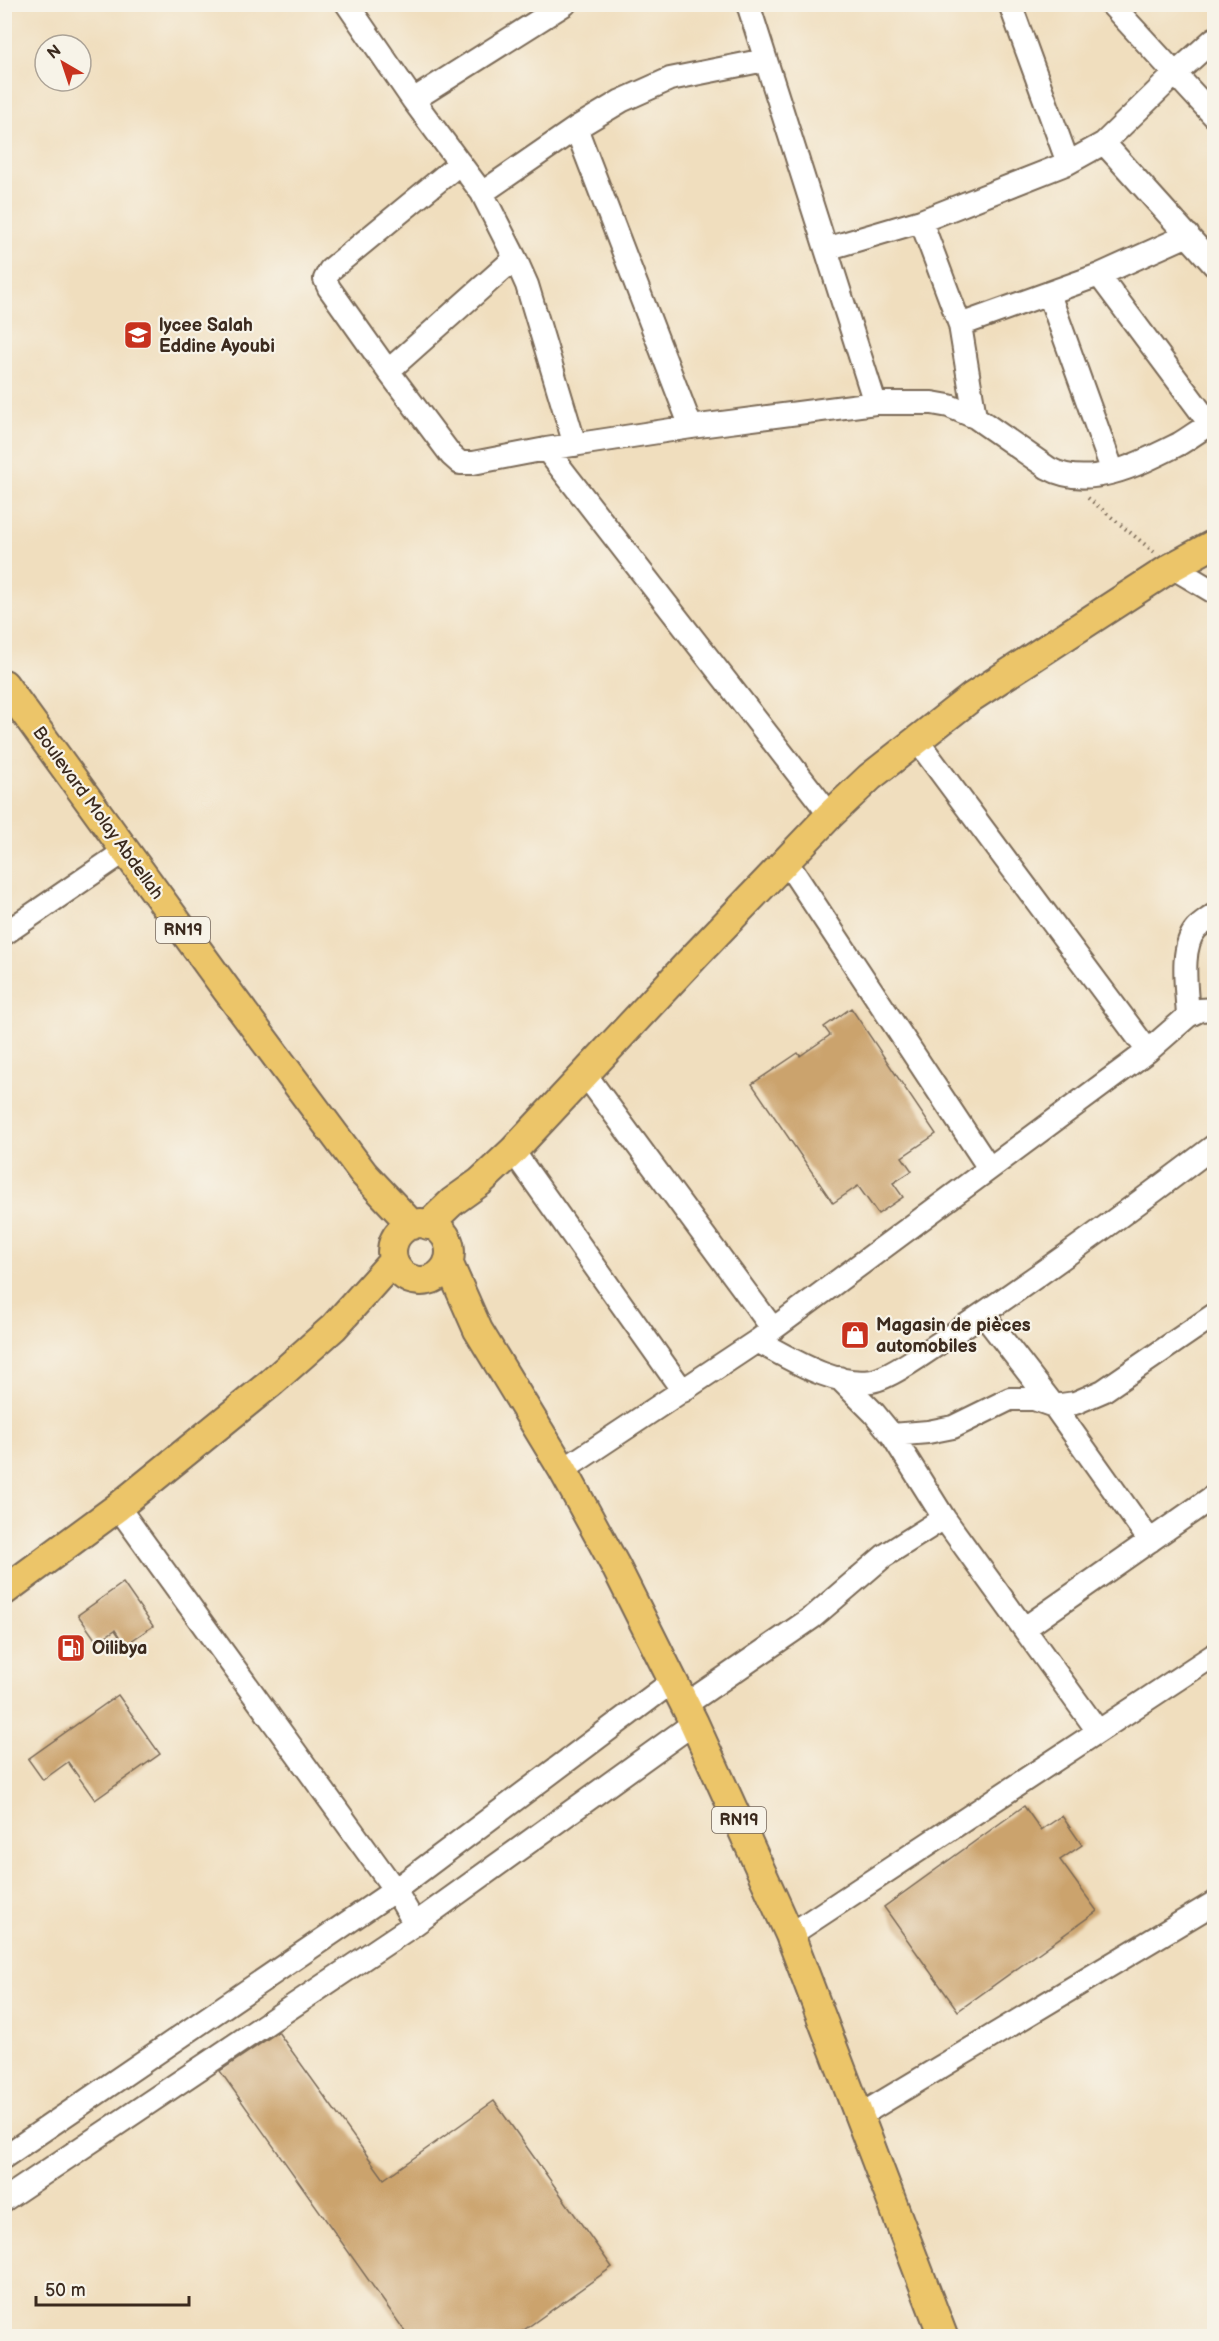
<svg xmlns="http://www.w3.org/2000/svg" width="1219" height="2341" viewBox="0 0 1219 2341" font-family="'Balsamiq Sans',sans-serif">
<rect width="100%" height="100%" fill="#f7f3e8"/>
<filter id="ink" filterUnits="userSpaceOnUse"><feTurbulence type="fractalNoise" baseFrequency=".0167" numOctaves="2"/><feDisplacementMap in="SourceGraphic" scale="12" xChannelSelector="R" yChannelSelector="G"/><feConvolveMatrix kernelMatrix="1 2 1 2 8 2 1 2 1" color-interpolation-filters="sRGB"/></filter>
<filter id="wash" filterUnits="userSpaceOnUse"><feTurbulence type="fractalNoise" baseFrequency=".008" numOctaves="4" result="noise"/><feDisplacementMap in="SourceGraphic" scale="24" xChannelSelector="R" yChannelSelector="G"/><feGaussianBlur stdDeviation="1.35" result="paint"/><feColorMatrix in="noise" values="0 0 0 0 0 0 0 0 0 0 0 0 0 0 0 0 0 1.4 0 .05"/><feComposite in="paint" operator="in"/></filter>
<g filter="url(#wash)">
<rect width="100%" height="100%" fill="#f0debe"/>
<g id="blocks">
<path fill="#cba36d" d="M851 1008 936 1134 902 1157 912 1171 893 1183 903 1197 878 1214 858 1186 833 1203 752 1084 798 1053 800 1056 830 1035 824 1027Z
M123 1583 153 1626 125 1645 115 1630 97 1642 78 1615Z
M118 1695 160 1754 95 1800 68 1762 43 1780 28 1759Z
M1024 1806 1041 1830 1062 1816 1082 1845 1060 1860 1097 1911 958 2011 884 1907Z
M278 2032 384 2179 494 2101 612 2267 514 2337H409L220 2071Z"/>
</g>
</g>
<g filter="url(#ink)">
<use href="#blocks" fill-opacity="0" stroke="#7a6956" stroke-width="1.5"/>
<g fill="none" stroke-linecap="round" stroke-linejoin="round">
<g stroke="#7a6956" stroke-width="26">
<path id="minor" d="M347 4 413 100 482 193 515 258 527 285 575 445
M748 4 875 403
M1010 4 1068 163
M1111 4 1214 116
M413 100 565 4
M576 128 691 427
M1104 143 1214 265
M460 163 330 270 325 279 329 288 388 371 451 455 460 463H473L546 449 691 427 875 403H932L949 406 975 417
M482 193 576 128 621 101 670 79 765 60
M921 221 960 325 975 417 1048 468C1089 491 1141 463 1179 444 1191 437 1202 428 1214 422
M826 249 921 221 1068 163 1104 143 1175 74 1214 39
M1099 275 1210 424
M1049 294 1113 472
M960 325 1099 275 1188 235
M388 371 515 258
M546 449 830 815
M1172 567 1214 592
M786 861 989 1168
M4 934 125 851
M1188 1016C1187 992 1179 948 1196 929 1201 924 1209 919 1214 915
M1148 1051 1188 1016 1200 1010 1214 1009
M585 1074 773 1329
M513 1151 683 1391
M983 1314 1054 1406 1150 1541
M757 1341C790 1358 833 1387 872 1381 891 1378 930 1349 947 1338 1038 1277 1127 1212 1214 1146
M839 1378 874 1413 892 1435 944 1518 1098 1731
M892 1435 928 1432 953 1427 1010 1399H1034L1054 1406 1075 1403 1103 1391 1214 1315
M563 1470 757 1341 1148 1051 916 739
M118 1507 395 1890 415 1924
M1025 1628 1214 1496
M685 1705 813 1617 884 1556 944 1518
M790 1935 1214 1655
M859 2116 1214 1903
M4 2157 395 1890 673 1681
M4 2200 415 1924 694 1723"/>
</g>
<g stroke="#7a6956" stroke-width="32">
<path id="major" d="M4 684 226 989 364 1174 412 1225
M392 1252a29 29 0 1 1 58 0a29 29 0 1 1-58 0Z
M428 1225 452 1202 480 1182 513 1151 697 954 830 815 870 777 972 697 1172 567 1214 544
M448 1262 478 1330 563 1470 616 1567 694 1723 790 1935 943 2336
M4 1591 118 1507 272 1382 334 1327 393 1261"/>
</g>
<path stroke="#7a6956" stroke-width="4" stroke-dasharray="1.5 4.5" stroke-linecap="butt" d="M1088 498 1154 552"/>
<use href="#minor" stroke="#fff" stroke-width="22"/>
<use href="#major" stroke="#ecc569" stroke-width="28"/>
</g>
</g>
<defs>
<g id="school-square" transform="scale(1.5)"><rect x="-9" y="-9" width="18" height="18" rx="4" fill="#c8321e" stroke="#f7f3e8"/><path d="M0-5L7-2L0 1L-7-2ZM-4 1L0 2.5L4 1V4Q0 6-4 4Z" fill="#fff"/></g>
<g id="shop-square" transform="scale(1.5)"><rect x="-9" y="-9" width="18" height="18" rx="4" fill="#c8321e" stroke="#f7f3e8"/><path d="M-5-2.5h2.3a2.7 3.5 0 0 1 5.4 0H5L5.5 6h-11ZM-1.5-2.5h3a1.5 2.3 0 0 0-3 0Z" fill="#fff"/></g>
<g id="fuel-square" transform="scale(1.5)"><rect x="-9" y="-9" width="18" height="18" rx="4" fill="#c8321e" stroke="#f7f3e8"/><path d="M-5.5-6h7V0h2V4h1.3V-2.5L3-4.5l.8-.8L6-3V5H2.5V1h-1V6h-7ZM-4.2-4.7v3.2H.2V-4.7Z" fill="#fff"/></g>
</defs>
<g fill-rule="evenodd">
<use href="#school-square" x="138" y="335"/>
<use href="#shop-square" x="855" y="1335"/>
<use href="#fuel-square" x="71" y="1648"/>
</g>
<g text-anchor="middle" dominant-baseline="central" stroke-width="4.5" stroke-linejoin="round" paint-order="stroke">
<g fill="#f7f3e8" stroke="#73665b" stroke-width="1.5">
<rect x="156" y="917" width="54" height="26" rx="4.5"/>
<rect x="712" y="1807" width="54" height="26" rx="4.5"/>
</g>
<g font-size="16" font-weight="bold" fill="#3b2a1e">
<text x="183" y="930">RN19</text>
<text x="739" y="1820">RN19</text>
</g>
<g font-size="18" font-weight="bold" fill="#3b2a1e" stroke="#f7f3e8" text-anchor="start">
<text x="159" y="325">lycee Salah<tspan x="159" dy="21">Eddine Ayoubi</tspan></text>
<text x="876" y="1325">Magasin de pièces<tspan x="876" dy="21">automobiles</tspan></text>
<text x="92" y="1648">Oilibya</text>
</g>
<g font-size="18" fill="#3b2a1e" stroke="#f7f3e8">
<text transform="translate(98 813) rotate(54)">Boulevard Molay Abdellah</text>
</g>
</g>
<rect width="1219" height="2341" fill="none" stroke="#f7f3e8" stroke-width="24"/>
<g transform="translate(63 63) rotate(321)"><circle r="28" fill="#f7f3e8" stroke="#aca397" stroke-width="1.5"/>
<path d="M0-4.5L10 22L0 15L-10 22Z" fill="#c8321e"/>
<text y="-9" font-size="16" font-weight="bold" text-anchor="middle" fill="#3b2a1e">N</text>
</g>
<path d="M36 2296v9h153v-9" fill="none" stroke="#3b2a1e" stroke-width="3"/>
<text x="45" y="2296" font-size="18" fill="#3b2a1e" stroke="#f7f3e8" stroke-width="4.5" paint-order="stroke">50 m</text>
</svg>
